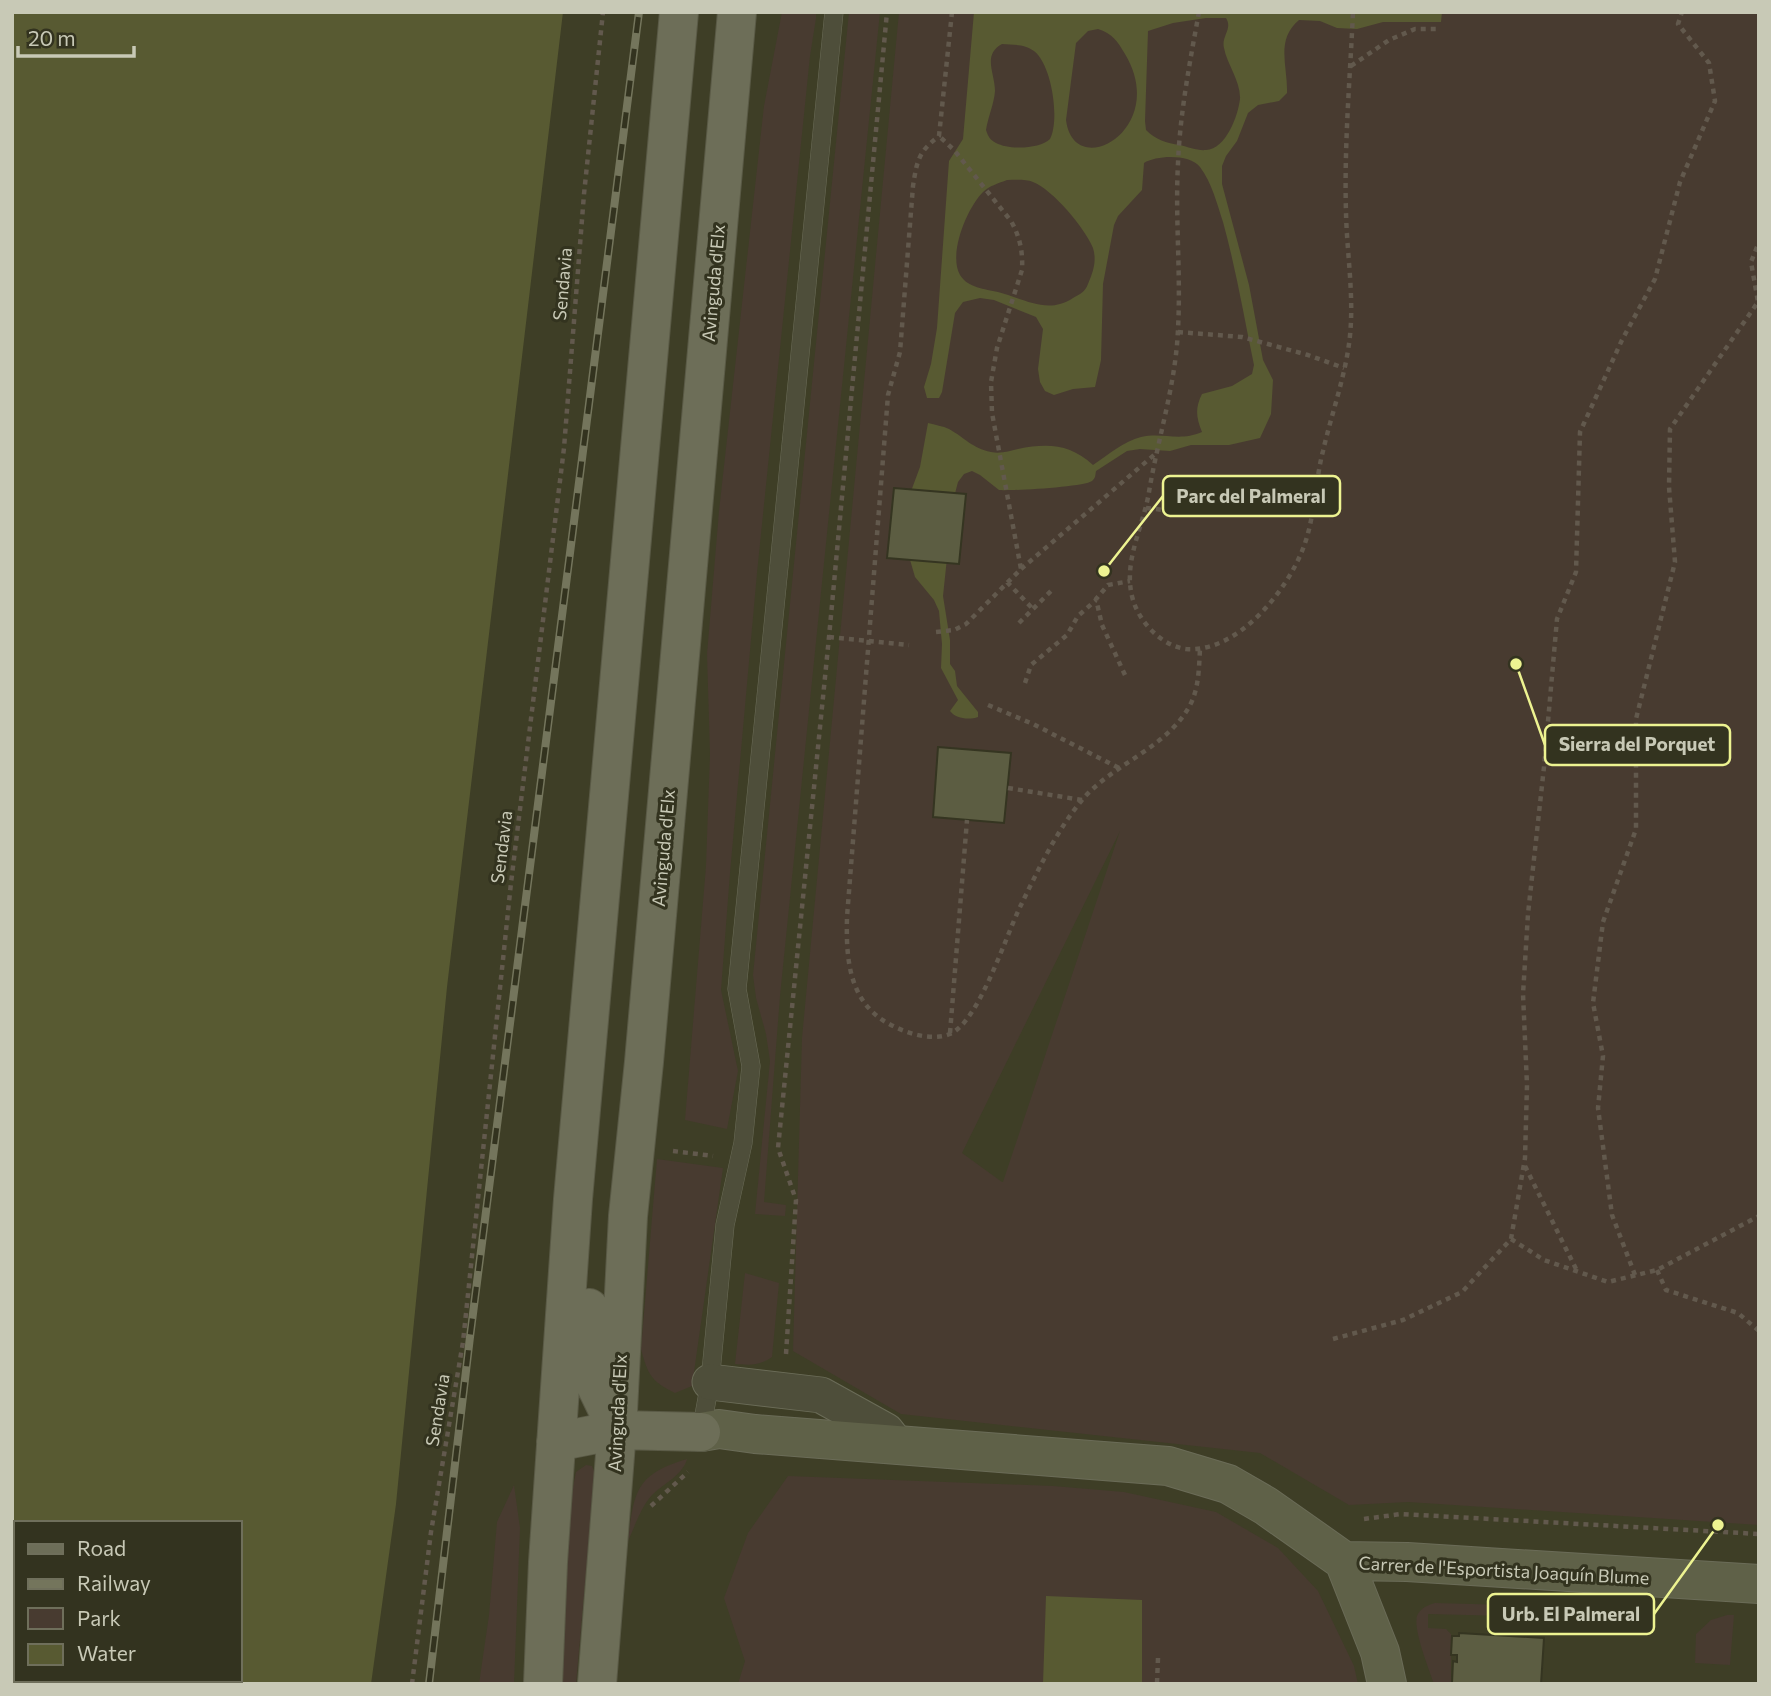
<svg xmlns="http://www.w3.org/2000/svg" width="1771" height="1696" viewBox="0 0 1771 1696" font-family="Commissioner,sans-serif">
<rect width="100%" height="100%" fill="#3e3e26"/>
<path fill="#483b30" fill-rule="evenodd" d="M782 12H816V18L810 56 757 573 730 873 721 990 738 1071 727 1129 685 1120 706 866 710 754 707 654 719 511 764 106Z
M849 12H880L780 996 764 1202 786 1205 785 1216 755 1214 770 1061 766 1034 756 998 753 975Z
M899 12H1759V1525L1408 1502 1349 1505 1260 1453 901 1414 793 1351 802 1038ZM1120 831 1003 1182H1002L962 1153Z
M657 1159 723 1168 692 1386 675 1393C651 1381 648 1375 641 1349Z
M745 1273 779 1283 772 1357C759 1366 750 1365 735 1364Z
M687 1459C683 1475 663 1484 652 1495 641 1507 635 1526 628 1541 634 1491 636 1474 687 1459Z
M586 1465 592 1466 595 1473 576 1684H559L572 1492 576 1472Z
M788 1476 1053 1486 1124 1492 1216 1512 1278 1548 1318 1591 1354 1666 1358 1684H738L745 1661 724 1598 748 1533Z
M514 1485 520 1528 514 1684H479L489 1615 497 1522Z
M1435 1603 1545 1606 1544 1617 1428 1614V1628L1446 1629 1451 1634V1684H1434C1429 1669 1413 1630 1417 1616 1420 1608 1428 1605 1435 1603Z
M1727 1615H1734L1730 1665 1695 1663 1696 1634 1711 1620Z"/>
<path fill="#585a32" fill-rule="evenodd" d="M12 12H563L447 987 396 1504 371 1684H12ZM16 1523H240V1680H16Z
M974 12H1442L1441 22H1383L1357 29 1337 28 1320 21 1299 20C1275 40 1288 67 1287 93L1279 101 1258 105 1248 113 1237 141 1226 156 1222 166V184L1249 285 1263 360 1273 380 1271 414 1260 438 1229 445H1191L1170 451 1140 449 1127 451 1096 471C1095 476 1096 477 1092 481 1084 487 1012 491 999 490L980 475 972 471 964 474 958 482 953 501 943 596 950 640V664L955 671 957 686 978 712V717C969 720 956 719 950 711L958 700 941 668 942 644 939 611 934 600 915 577 906 546 907 502 920 467 928 423C935 425 943 426 949 429 965 438 972 448 991 452 1001 454 1009 451 1018 449 1048 443 1070 444 1093 465 1108 455 1124 441 1141 437 1163 432 1179 442 1202 432 1196 417 1195 408 1202 394L1232 386 1252 374 1254 365C1244 317 1236 269 1223 222 1217 204 1212 183 1200 167 1190 154 1157 155 1144 163L1142 190 1118 216 1114 225 1103 284 1101 360 1095 387 1073 389 1054 395 1045 391 1040 382 1038 369 1043 329 1036 317 994 300 980 298 963 302 955 313 942 392 939 398H927L924 387 931 364 937 328 949 161 963 139ZM1206 18H1226C1233 29 1221 36 1224 48 1227 64 1241 82 1240 99 1238 116 1226 149 1206 150 1198 151 1188 147 1180 145 1166 143 1156 140 1146 130L1145 121 1148 31 1173 23ZM1098 29C1112 33 1118 42 1125 54 1170 129 1074 183 1066 120L1076 43 1088 31ZM1002 44C1014 45 1025 44 1034 51 1052 65 1060 120 1050 139 1040 149 1009 150 996 143 990 140 988 136 986 130 988 117 994 104 995 91 995 73 982 55 1002 44ZM1007 180C1015 180 1026 179 1033 182 1053 190 1085 228 1093 248 1097 261 1093 272 1088 284 1085 292 1080 294 1073 298 1048 315 1024 299 998 292 985 289 968 288 960 275 948 254 967 208 983 192 989 186 999 183 1007 180Z
M1046 1596 1142 1600V1684H1043Z"/>
<path fill="#5c5d42" stroke="#353521" stroke-width="2" d="M894 488 966 494 959 564 887 558Z
M938 747 1011 753 1004 823 933 817Z
M1459 1633 1544 1638 1541 1684 1452 1683 1453 1661 1457 1662V1655H1451L1452 1636H1459Z"/>
<g fill="none" stroke-linecap="round" stroke-linejoin="round">
<g stroke="#6b6c58" stroke-width="19">
<path id="lane" d="M701 1432 710 1382 725 1225 743 1143 751 1066 737 989 834 12"/>
</g>
<g stroke="#6b6c58" stroke-width="37">
<path id="street" d="M710 1382 821 1395 886 1431 897 1445"/>
</g>
<g stroke="#6b6c58" stroke-width="40">
<path id="secondary" d="M701 1432 719 1429 755 1434 1168 1466 1228 1484 1266 1506 1344 1561 1407 1562 1759 1584
M1344 1561 1380 1652 1387 1684"/>
</g>
<g stroke="#5a5a46" stroke-width="40">
<path id="primary" d="M589 1308 587 1351 597 1388 613 1421
M556 1442 617 1430 701 1432
M543 1684 548 1562 573 1199 679 12
M597 1684 617 1430 628 1216 644 1062 737 12"/>
</g>
<path stroke="#62594d" stroke-width="4.5" stroke-dasharray="5 5" stroke-linecap="butt" d="M952 12 939 136C918 152 917 161 913 186L900 352 888 395 847 917C846 956 848 998 884 1021 902 1032 930 1042 950 1034 979 1022 1006 935 1021 905 1038 870 1057 830 1082 800 1113 763 1171 747 1192 701 1199 685 1199 666 1200 649
M1199 12C1190 61 1180 113 1178 163 1175 218 1181 274 1178 329 1176 383 1158 438 1149 492 1143 528 1122 563 1133 600 1140 623 1162 646 1186 649 1238 653 1288 590 1304 546 1315 516 1315 482 1323 451 1331 416 1344 380 1349 344 1355 301 1347 256 1346 213 1344 146 1350 79 1353 12
M1351 66 1389 40 1415 29H1437
M1178 332 1242 337 1308 355 1344 368
M1146 508 1200 514
M1021 569 1154 455
M1007 582 1033 609
M1019 623 1051 591
M936 632 954 630 966 624 1021 569 992 413 991 382 997 348 1022 270C1023 252 1020 237 1011 221L954 150 939 136
M829 637 909 645
M1125 675 1102 625 1096 599 1108 585 1130 581
M1025 683 1031 665 1067 635 1078 616 1096 600
M988 705 1033 724 1119 768
M1008 788 1082 800
M950 1033 967 820
M673 1151 713 1156
M1525 1166 1577 1271
M1511 1239 1525 1158 1527 1085 1523 994 1528 914 1544 767 1557 619 1576 572 1580 432 1622 340 1655 279 1680 182 1715 101 1709 63 1678 24 1682 12
M1657 1270 1666 1290 1738 1313 1759 1331
M1635 1275 1612 1215 1598 1108 1603 1056 1593 1003 1603 922 1636 829V719L1675 562 1669 487 1670 429 1758 302 1751 262 1759 242
M1333 1339 1403 1320 1462 1292 1511 1239 1544 1260 1608 1282 1657 1270 1759 1216
M786 1354 796 1200 778 1148 829 637 887 12
M651 1506 688 1472
M1364 1519 1401 1514 1759 1534
M1614 1616 1636 1625
M1157 1683 1158 1658
M412 1684 431 1532 463 1342 511 883 564 448 584 194 603 12"/>
<use href="#lane" stroke="#4e4e3a" stroke-width="18"/>
<use href="#street" stroke="#4e4e3a" stroke-width="35"/>
<use href="#secondary" stroke="#5f6148" stroke-width="38"/>
<use href="#primary" stroke="#6d6e58" stroke-width="38"/>
<g stroke="#74755c" stroke-width="8">
<path id="rail" d="M429 1684 470 1337 639 12"/>
</g>
<use href="#rail" stroke="#33331f" stroke-width="5" stroke-dasharray="16" stroke-linecap="butt"/>
</g>
<g text-anchor="middle" dominant-baseline="central" stroke-width="6" stroke-linejoin="round" paint-order="stroke">
<g font-size="18" fill="#c8c9b6" stroke="#33331f">
<text transform="translate(713 283) rotate(-85)">Avinguda d'Elx</text>
<text transform="translate(562 284) rotate(-85)">Sendavia</text>
<text transform="translate(501 847) rotate(-83)">Sendavia</text>
<text transform="translate(663 848) rotate(-85)">Avinguda d'Elx</text>
<text transform="translate(437 1410) rotate(-81)">Sendavia</text>
<text transform="translate(617 1413) rotate(-87)">Avinguda d'Elx</text>
<text transform="translate(1504 1570) rotate(3)">Carrer de l'Esportista Joaquín Blume</text>
</g>
</g>
<path fill="none" stroke="#edf391" stroke-width="2.5" d="M1104 571L1163 496M1516 664L1545 745M1718 1525L1654 1614"/>
<g fill="#edf391" stroke="#33331f" stroke-width="2.5">
<circle cx="1104" cy="571" r="7"/>
<circle cx="1516" cy="664" r="7"/>
<circle cx="1718" cy="1525" r="7"/>
</g>
<g fill="#33331f" stroke="#edf391" stroke-width="2.5">
<rect x="1163" y="476" width="177" height="40" rx="7"/>
<rect x="1545" y="725" width="185" height="40" rx="7"/>
<rect x="1488" y="1594" width="166" height="40" rx="7"/>
</g>
<g font-size="19" text-anchor="middle" font-weight="bold" fill="#c8c9b6">
<text x="1251" y="503">Parc del Palmeral</text>
<text x="1637" y="751">Sierra del Porquet</text>
<text x="1571" y="1621">Urb. El Palmeral</text>
</g>
<rect width="1771" height="1696" fill="none" stroke="#c8c9b6" stroke-width="28"/>
<rect x="14" y="1521" width="228" height="161" fill="#33331f" stroke="#6f6f5b" stroke-width="2"/>
<rect x="28" y="1544" width="35" height="10" fill="#6d6e58" stroke="#6f6f5b" stroke-width="2"/>
<text x="77" y="1556" font-size="21" fill="#c8c9b6">Road</text>
<rect x="28" y="1579" width="35" height="10" fill="#74755c" stroke="#6f6f5b" stroke-width="2"/>
<text x="77" y="1591" font-size="21" fill="#c8c9b6">Railway</text>
<rect x="28" y="1608" width="35" height="21" fill="#483b30" stroke="#6f6f5b" stroke-width="2"/>
<text x="77" y="1626" font-size="21" fill="#c8c9b6">Park</text>
<rect x="28" y="1644" width="35" height="21" fill="#585a32" stroke="#6f6f5b" stroke-width="2"/>
<text x="77" y="1661" font-size="21" fill="#c8c9b6">Water</text>
<path d="M18 46v10h116v-10" fill="none" stroke="#c8c9b6" stroke-width="3.5"/>
<text x="28" y="46" font-size="21" fill="#c8c9b6" stroke="#33331f" stroke-width="5" paint-order="stroke">20 m</text>
</svg>
